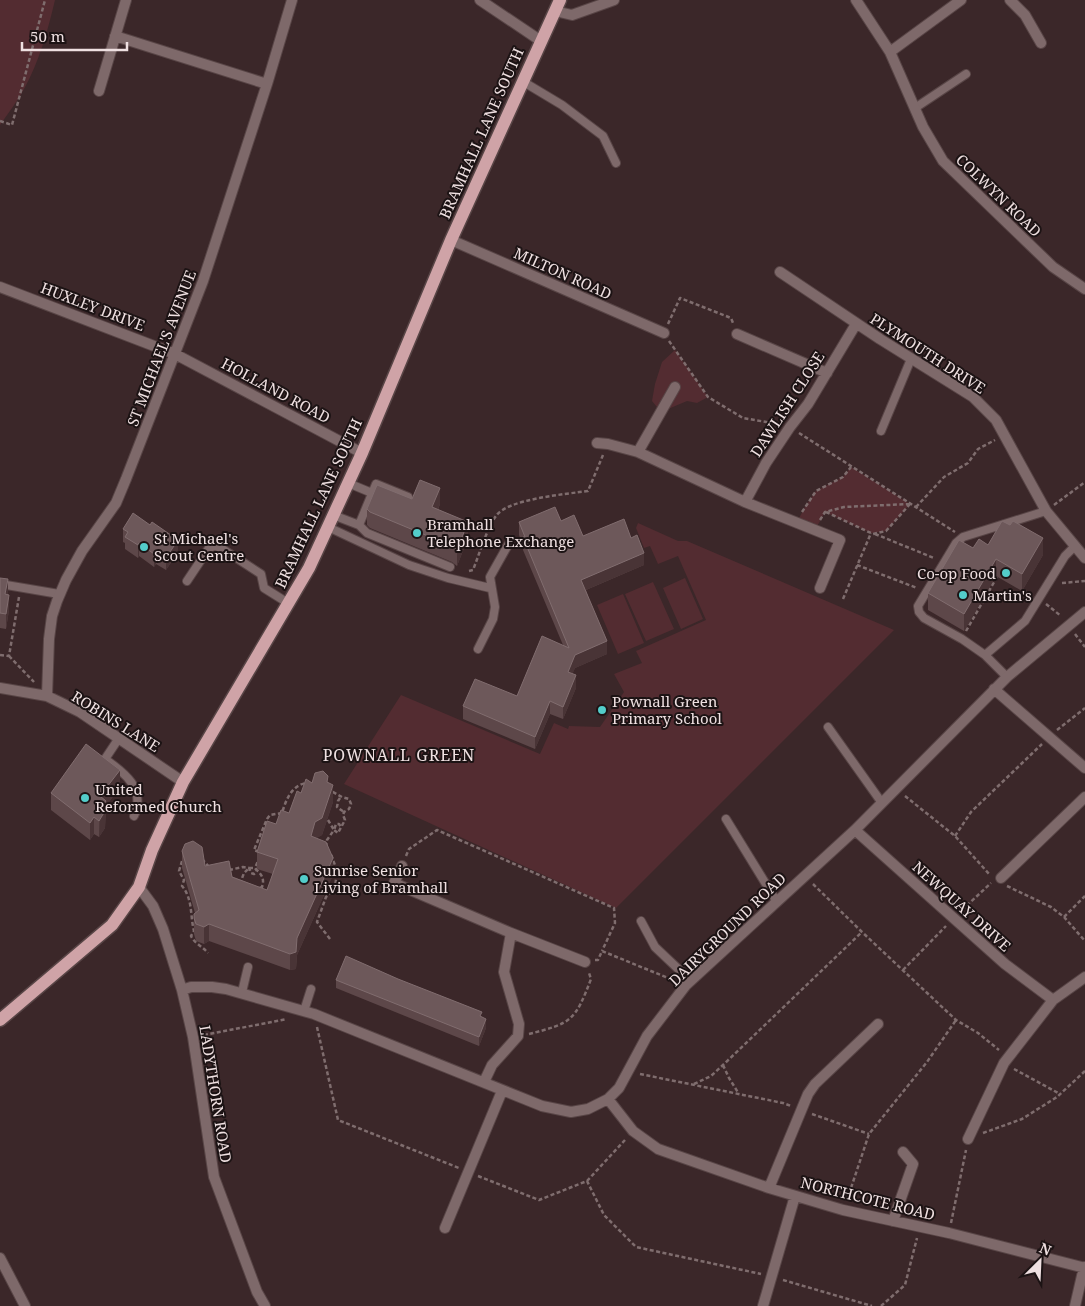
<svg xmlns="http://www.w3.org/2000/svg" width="1085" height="1306" viewBox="0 0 1085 1306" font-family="'Noto Serif',serif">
<rect width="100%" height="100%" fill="#3b2729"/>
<path fill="#532c31" d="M0 0H55C48 30 39 62 24 89 17 102 8 113 0 125Z
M675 350 708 397 697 403 687 401 661 412 652 401 655 384 662 362Z
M851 467 910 504 886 531 871 533 825 512 815 530 797 522 806 505 816 491 843 477Z
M638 523 678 541H687L894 630 616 908 344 784 401 695 540 754 554 723 568 729 569 726 600 727 624 692 614 674 642 663 636 651 706 620 678 556 658 564 650 546 644 548 636 528Z
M685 578 703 619 681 629 663 588Z
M653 582 674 629 646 641 625 594Z
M623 594 644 643 618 654 597 605Z"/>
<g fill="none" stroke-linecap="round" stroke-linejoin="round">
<g stroke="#584546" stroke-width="10">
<path id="service" d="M522 81 562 105 603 136 616 163
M915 108 966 74
M881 431 911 359
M348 483 372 493
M333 515 359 525 376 484 408 497
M359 525 367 533 450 567
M328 527 409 565 448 578 490 588
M187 581 209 548 215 546 221 548 261 574 264 588 288 603
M0 584 59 594
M478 649 493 619 495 607 490 577 508 545
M985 655 962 639 924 618 919 612 918 606 956 543 963 537 1046 511
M1007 677 985 655 1025 621 1065 556 1075 546
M828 727 882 803
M119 738 105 759C125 773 146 789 134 816
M726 819 777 902
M641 921 655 947 691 981
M242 992 248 967
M304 1011 311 989"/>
</g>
<g stroke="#584546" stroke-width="12">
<path id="minor" d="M480 0 541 41
M856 0 890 52 923 127 943 161 1053 267 1085 289
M1010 0 1025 15 1041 43
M555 11 572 15 614 0
M115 36 267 84
M890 52 961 0
M99 91 126 0
M451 240 664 333
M780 272 880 339 973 397 996 420 1046 511 1085 558
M0 287 175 354 362 453
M737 334 827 373
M597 443 608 444 638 452 745 502
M638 452 675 387
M820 588 840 540 745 502 766 463 790 427 808 404 856 324
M0 688 47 696 80 712 183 782
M994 689 1085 768
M47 696 49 639 52 616 57 601 66 580 82 551 116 503 126 479 203 281 267 84 292 0
M855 830 1005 964 1053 1000
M402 866 394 883 511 933
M1001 878 1085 797
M139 887 153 906 163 929 182 990 193 1037 214 1177 257 1292 265 1306
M182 990 191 987H212L226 989 314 1014 542 1106 571 1112 588 1109 608 1099 619 1088 647 1036 686 985 855 830 1007 677 1085 612
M484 1082 492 1065 518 1036 519 1024 504 972 511 933 585 962
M608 1099 633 1131 658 1149 769 1188 843 1210 949 1233 1085 1268
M968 1139 1004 1063 1053 1000 1085 977
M769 1188 808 1094 815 1084 878 1024
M893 1221 913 1164 903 1152
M445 1228 502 1091
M0 1258 25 1306
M763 1306 795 1196
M1075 1306 1084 1267"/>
</g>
<g stroke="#584546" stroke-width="15">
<path id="primary" d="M0 1020 112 925 139 887 152 850 183 782 309 568 362 453 451 240 560 0"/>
</g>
<path stroke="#7f6d6e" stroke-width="2.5" stroke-dasharray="4 2.5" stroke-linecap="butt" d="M0 121 12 125 45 0
M668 324 680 298 731 318 733 323
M669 341 708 397 743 418 778 424
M799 433 955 532
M1054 505 1085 482
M916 507 944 477 968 463 978 449 995 440
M802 512 816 491 843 477 851 467
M826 512 873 534 886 531 910 504
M820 520 825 512 844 507 910 504
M875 534 934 558
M857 565 917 588
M469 571 473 570C479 555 487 528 496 516 507 499 567 494 588 491L603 455
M1062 583 1085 581
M1023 590 1030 595
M843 599 871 533
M1046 604 1061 616
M966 631 997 577
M1075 634 1085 647
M0 655 9 656 19 597
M9 656 34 682
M1057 730 1085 708
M905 796 955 836 990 875
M340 798 338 801 337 807 344 812
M328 820 334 830 336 824H339L341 827
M955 836 971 812 1042 744
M326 847 327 840 334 830 338 833 345 820 343 815 344 812 349 809 351 804 349 799 342 797 331 791
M259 852 254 850 267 819 270 815 282 813C286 800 291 786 306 783
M406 856 409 849 437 830 614 908 615 923 602 951
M202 859 210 868
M182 861 179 871 184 880 182 886C193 899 190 916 194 931L191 936C195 944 202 946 208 953
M249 868H255C261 874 265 878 262 887L251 892 243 886 241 881 244 873Z
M229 870 243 867 249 868 251 873 254 874 257 871 255 868 258 861
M813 884 862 932 956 1020 978 1033 999 1050
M1007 886 1051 907 1064 917 1085 941
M962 910 991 883
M1064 917 1085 896
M330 939 317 922 326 897 335 888 337 871 331 854
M595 960H598L602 951 673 980
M903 970 946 926
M317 1027 338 1120 459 1168
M529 1034C572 1023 575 1021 591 979L589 973
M204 1035 287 1019
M723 1065 729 1078 739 1094
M1014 1069 1060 1094
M640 1074 783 1103 791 1106
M694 1084 711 1076 723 1065 862 932
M812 1114 869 1134
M983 1133 1022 1119 1057 1097 1085 1071
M478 1176 539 1200 587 1181 604 1215 636 1247 761 1274
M587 1181 625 1140
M847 1200 869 1134 927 1062 956 1020
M951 1223 966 1150
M783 1280 872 1306
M881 1306 905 1285 917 1238"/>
<use href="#service" stroke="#7e696a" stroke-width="8"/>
<use href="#minor" stroke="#7e696a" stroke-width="10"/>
<use href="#primary" stroke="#cfa3a7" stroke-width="12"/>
</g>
<path fill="#5d4749" d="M412 499 440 504 438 510 468 538 457 566 452 562 370 528 367 525V509Z
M561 521 583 536 631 538 644 565 586 590 607 654 575 668 572 674 576 688 563 719 550 714 535 749 463 719V706L517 696 563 645 523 550V546L519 535V522Z
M123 529 178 552 166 570 156 564 154 567 139 556 138 558 125 549V543L123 542Z
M988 545 1043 555 1022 591 996 576 964 631 928 610V593L973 548Z
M0 578 7 594 9 610 6 629 0 628Z
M328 782 333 802 322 835 316 838 333 875 297 955 296 969 290 970 209 941 204 944 196 941 194 934V918L195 913 182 868V851L205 866 267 890 273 874 257 869V852L276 824 289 813 301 793 312 783Z
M120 787 106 806 105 828 99 837 94 834 90 840 51 810V793Z
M336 980 482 1017 486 1028 479 1046 336 988Z"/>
<path fill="#493436" d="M440 488V504L432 523V507Z
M468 522V538L457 566V550Z
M1043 538V555L1022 591V574Z
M178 540V552L166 570V558Z
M139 543V556L138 558V545Z
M156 551V564L154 567V554Z
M644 553V565L581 592V580Z
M996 559V576L964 631V614Z
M8 579V594L5 609V594Z
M9 595V610L6 629V614Z
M607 641V654L575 668 568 685V672L575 655Z
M576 675V688L563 719V707Z
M550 701V714L535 749V737Z
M120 770V787L106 806 105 828 99 837 100 796Z
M333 785V802L322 835 315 839 311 836 315 822Z
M94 817V834L90 840V823Z
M333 858V875L297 955 296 969 290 970V954Z
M209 924V941L204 944V927Z
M486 1019V1028L479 1046V1037Z"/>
<path fill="#6d585a" stroke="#816d6f" d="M420 480 440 488 432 507 468 522 457 550 452 546 370 512 367 509 377 485 412 499Z
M555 507 561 521 574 515 583 536 624 519 631 538 637 535 644 553 581 580 607 641 575 655 568 672 576 675 563 707 550 701 535 737 463 706 475 679 517 696 542 636 569 648 523 537H525L519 522Z
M133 513 150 525 152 522 178 540 166 558 156 551 154 554 139 543 138 545 125 537 128 532 123 529Z
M1002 521 1010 525 1013 521 1043 538 1022 574 996 559 964 614 928 593 959 540 973 548 979 539 988 545Z
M0 578 8 579 5 594 9 595 6 614 0 613Z
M86 744 120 770 100 796 106 801 101 808 105 811 99 821 94 817 90 823 51 793Z
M323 771 328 776 327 782 333 785 322 818 315 822 311 836 326 842 333 858 297 938 296 952 290 954 209 924 204 927 196 924 194 918V914L199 910 182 851 185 844 193 841 202 847 205 866 229 861 232 877 267 890 278 859 257 852 267 821 276 824 281 810 289 813 297 791 301 793 306 779 312 783 315 773Z
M346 956 398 979 482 1012 480 1016 486 1019 479 1037 336 980Z"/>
<g fill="#53cdca" stroke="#1c1314" stroke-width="2">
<circle cx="417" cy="533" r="5"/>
<circle cx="144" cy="547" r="5"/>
<circle cx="1006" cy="573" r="5"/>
<circle cx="963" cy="595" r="5"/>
<circle cx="602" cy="710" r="5"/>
<circle cx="85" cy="798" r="5"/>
<circle cx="304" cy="879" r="5"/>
</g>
<g text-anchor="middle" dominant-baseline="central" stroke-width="4" stroke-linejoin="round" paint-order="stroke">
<g font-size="15" fill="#efe0e1" stroke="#1c1314">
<text transform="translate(481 133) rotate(-66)">BRAMHALL LANE SOUTH</text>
<text transform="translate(999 195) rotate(44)">COLWYN ROAD</text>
<text transform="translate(563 273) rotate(24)">MILTON ROAD</text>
<text transform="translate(93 306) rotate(21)">HUXLEY DRIVE</text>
<text transform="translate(161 348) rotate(-69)">ST MICHAEL'S AVENUE</text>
<text transform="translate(928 353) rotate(33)">PLYMOUTH DRIVE</text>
<text transform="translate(276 390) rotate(28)">HOLLAND ROAD</text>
<text transform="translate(787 404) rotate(-57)">DAWLISH CLOSE</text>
<text transform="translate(318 503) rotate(-65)">BRAMHALL LANE SOUTH</text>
<text transform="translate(116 721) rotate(32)">ROBINS LANE</text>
<text transform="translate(962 906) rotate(42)">NEWQUAY DRIVE</text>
<text transform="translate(727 929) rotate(-44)">DAIRYGROUND ROAD</text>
<text transform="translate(216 1094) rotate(81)">LADYTHORN ROAD</text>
<text transform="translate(868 1198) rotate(14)">NORTHCOTE ROAD</text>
</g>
<g font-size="15" fill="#efe0e1" stroke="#1c1314" text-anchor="start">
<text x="427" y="524">Bramhall<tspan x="427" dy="17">Telephone Exchange</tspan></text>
<text x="154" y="538">St Michael's<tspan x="154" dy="17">Scout Centre</tspan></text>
<text x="996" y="573" text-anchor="end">Co-op Food</text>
<text x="973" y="595">Martin's</text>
<text x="612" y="701">Pownall Green<tspan x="612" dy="17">Primary School</tspan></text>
<text x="95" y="789">United<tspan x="95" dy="17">Reformed Church</tspan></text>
<text x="314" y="870">Sunrise Senior<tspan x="314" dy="17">Living of Bramhall</tspan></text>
</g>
<g font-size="16" letter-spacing="1" fill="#efe0e1" stroke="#1c1314">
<text x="399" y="755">POWNALL GREEN</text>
</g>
</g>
<g transform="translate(1040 1261) rotate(24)" stroke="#1c1314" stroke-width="4" paint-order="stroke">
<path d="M0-4L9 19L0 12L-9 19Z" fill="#efe0e1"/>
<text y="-8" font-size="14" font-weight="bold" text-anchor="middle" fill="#efe0e1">N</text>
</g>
<path d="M22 42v8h105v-8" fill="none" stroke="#efe0e1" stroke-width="2.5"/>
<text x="30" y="42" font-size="15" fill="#efe0e1" stroke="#1c1314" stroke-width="4" paint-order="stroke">50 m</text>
</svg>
